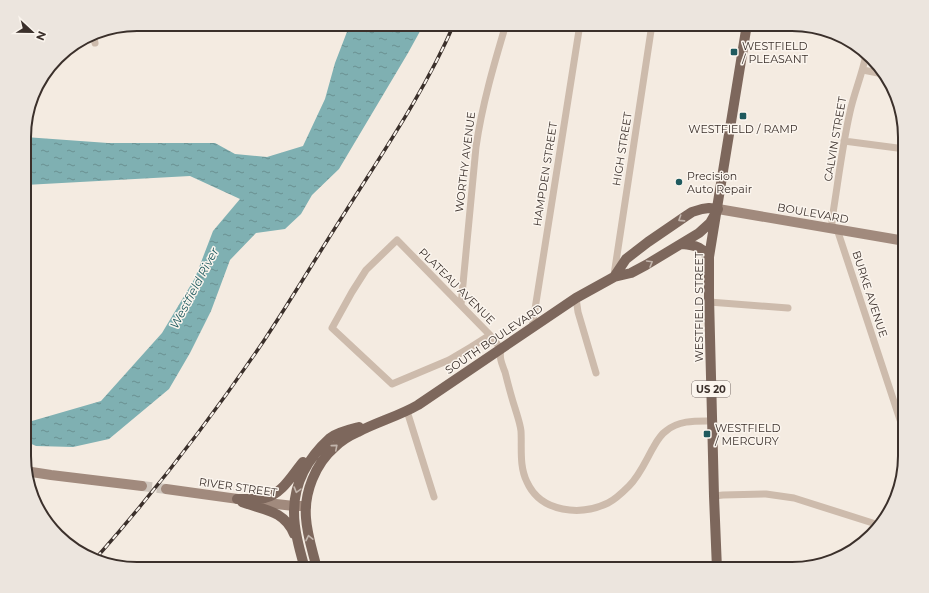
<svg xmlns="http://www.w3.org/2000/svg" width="929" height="593" viewBox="0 0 929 593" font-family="Montserrat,sans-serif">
<defs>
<pattern id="water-ripples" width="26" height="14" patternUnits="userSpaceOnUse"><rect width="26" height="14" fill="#7fb0b2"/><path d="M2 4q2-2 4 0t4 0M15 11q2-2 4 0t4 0" fill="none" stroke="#699091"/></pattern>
</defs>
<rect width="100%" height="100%" fill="#f4ebe1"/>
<path fill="url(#water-ripples)" d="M350 24H424L408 53 339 169 312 195 301 214 285 229 256 233 230 260 211 311 190 353 169 389 109 439 73 447 36 446 25 441V423L101 401 162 333 195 278 213 231 240 199 190 176 25 185V137L108 143H215L235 154 267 157 303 146 325 99 335 63Z"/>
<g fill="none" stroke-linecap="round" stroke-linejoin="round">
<path stroke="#cfc6bd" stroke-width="10" stroke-dasharray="10 5" stroke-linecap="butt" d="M142 486 166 489"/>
<path stroke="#cdbbac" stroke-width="7" d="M734 24 746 26
M93 33 95 43
M863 70 883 74
M844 141 905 149
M832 229V219C838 183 842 147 850 112 854 93 862 75 866 55
M837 229 905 435
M614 275 652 24
M576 298 578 312 596 373
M709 302 788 308
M461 305 476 147C482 105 494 64 506 24
M532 328 580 24
M490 335 471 347 449 360 392 384 332 328 352 292 366 270 397 240 490 335 501 349C499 359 502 364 505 372 508 384 511 396 515 408 517 415 520 423 521 431 522 448 519 466 527 482 541 513 581 516 608 503 616 499 623 492 629 486 640 475 646 460 653 448 657 441 660 435 666 431 679 420 696 421 712 421
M407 411 434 497
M714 496 723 495 766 494 794 498 879 525"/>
<path stroke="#a18a7d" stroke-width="10" d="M718 209 905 241
M25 471 51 475 142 486
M166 489 267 503 294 506H306"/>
<path stroke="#7d675c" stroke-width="10" d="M682 244C695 245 705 247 709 262
M614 277 626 259 648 242 686 216 692 212 702 209 709 208 718 209
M237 499C246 499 256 499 265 498 282 494 292 475 303 462
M242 502C263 510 284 510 294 534
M305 569C300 551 294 531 294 512 294 482 309 457 330 438 337 432 351 429 359 427
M317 569C313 552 307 535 306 518 304 493 315 464 335 447 341 441 349 436 358 432 377 422 399 416 418 405L576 298 614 277 631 273 646 265 699 233 710 223 718 209
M717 569 714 496 709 297V257L747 24"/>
<g stroke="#3b302b" stroke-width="3.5">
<path id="rail" d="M97 557C157 489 212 417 263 342 291 300 317 256 344 214 383 152 425 91 454 24"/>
</g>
<use href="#rail" stroke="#fbf5ee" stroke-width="2" stroke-dasharray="6" stroke-linecap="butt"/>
</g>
<defs><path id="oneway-chevron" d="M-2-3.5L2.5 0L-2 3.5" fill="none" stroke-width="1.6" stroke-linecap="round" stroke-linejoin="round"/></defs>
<g stroke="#c2b5ac">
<use href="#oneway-chevron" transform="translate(681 219) rotate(147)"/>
<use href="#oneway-chevron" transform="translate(650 263) rotate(-30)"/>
<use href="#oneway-chevron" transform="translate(335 447) rotate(-41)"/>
<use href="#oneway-chevron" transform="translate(297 490) rotate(106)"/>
<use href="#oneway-chevron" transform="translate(309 538) rotate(-102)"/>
</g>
<g fill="#1f5a5e" stroke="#fbf5ee" stroke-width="1.5">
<rect x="730" y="48" width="8" height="8" rx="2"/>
<rect x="739" y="112" width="8" height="8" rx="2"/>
<circle cx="679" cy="182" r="4"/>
<rect x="703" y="430" width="8" height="8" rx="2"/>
</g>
<g text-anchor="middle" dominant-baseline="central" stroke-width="3" stroke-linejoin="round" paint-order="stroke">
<rect fill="#fbf5ee" stroke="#756b66" stroke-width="1" x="692" y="381" width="38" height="16" rx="3"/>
<g font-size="10" font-weight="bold" fill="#3b302b">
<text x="711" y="389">US 20</text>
</g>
<g font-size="11" fill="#3b302b" stroke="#fbf5ee" text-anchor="start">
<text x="742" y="46">WESTFIELD<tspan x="742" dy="13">/ PLEASANT</tspan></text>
<text x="743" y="129" text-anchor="middle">WESTFIELD / RAMP</text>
<text x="687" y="176">Precision<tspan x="687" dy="13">Auto Repair</tspan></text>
<text x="715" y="428">WESTFIELD<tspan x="715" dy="13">/ MERCURY</tspan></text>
</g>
<g font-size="11" fill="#3b302b" stroke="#fbf5ee">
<text transform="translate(835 139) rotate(-80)">CALVIN STREET</text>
<text transform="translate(622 149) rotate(-81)">HIGH STREET</text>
<text transform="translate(465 162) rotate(-83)">WORTHY AVENUE</text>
<text transform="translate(545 174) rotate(-81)">HAMPDEN STREET</text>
<text transform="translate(813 213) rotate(10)">BOULEVARD</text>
<text transform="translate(457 286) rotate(45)">PLATEAU AVENUE</text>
<text transform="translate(870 294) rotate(72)">BURKE AVENUE</text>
<text transform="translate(699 307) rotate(-90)">WESTFIELD STREET</text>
<text transform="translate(494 339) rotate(-34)">SOUTH BOULEVARD</text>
<text transform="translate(238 487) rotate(8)">RIVER STREET</text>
</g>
<g font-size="12" font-style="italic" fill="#1f5a5e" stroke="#fbf5ee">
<text transform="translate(194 288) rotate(-62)">Westfield River</text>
</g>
</g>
<path d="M0 0H929V593H0ZM137 31H792A106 106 0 0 1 898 137V456A106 106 0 0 1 792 562H137A106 106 0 0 1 31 456V137A106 106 0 0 1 137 31Z" fill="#ece5de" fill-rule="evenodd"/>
<path fill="none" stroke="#3b302b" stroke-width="2" d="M137 31H792A106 106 0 0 1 898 137V456A106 106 0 0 1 792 562H137A106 106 0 0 1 31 456V137A106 106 0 0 1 137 31Z"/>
<g transform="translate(32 32) rotate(112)" stroke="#fbf5ee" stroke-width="3" paint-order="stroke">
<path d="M0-3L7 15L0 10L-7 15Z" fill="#3b302b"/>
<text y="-6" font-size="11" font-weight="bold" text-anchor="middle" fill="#3b302b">N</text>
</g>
</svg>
